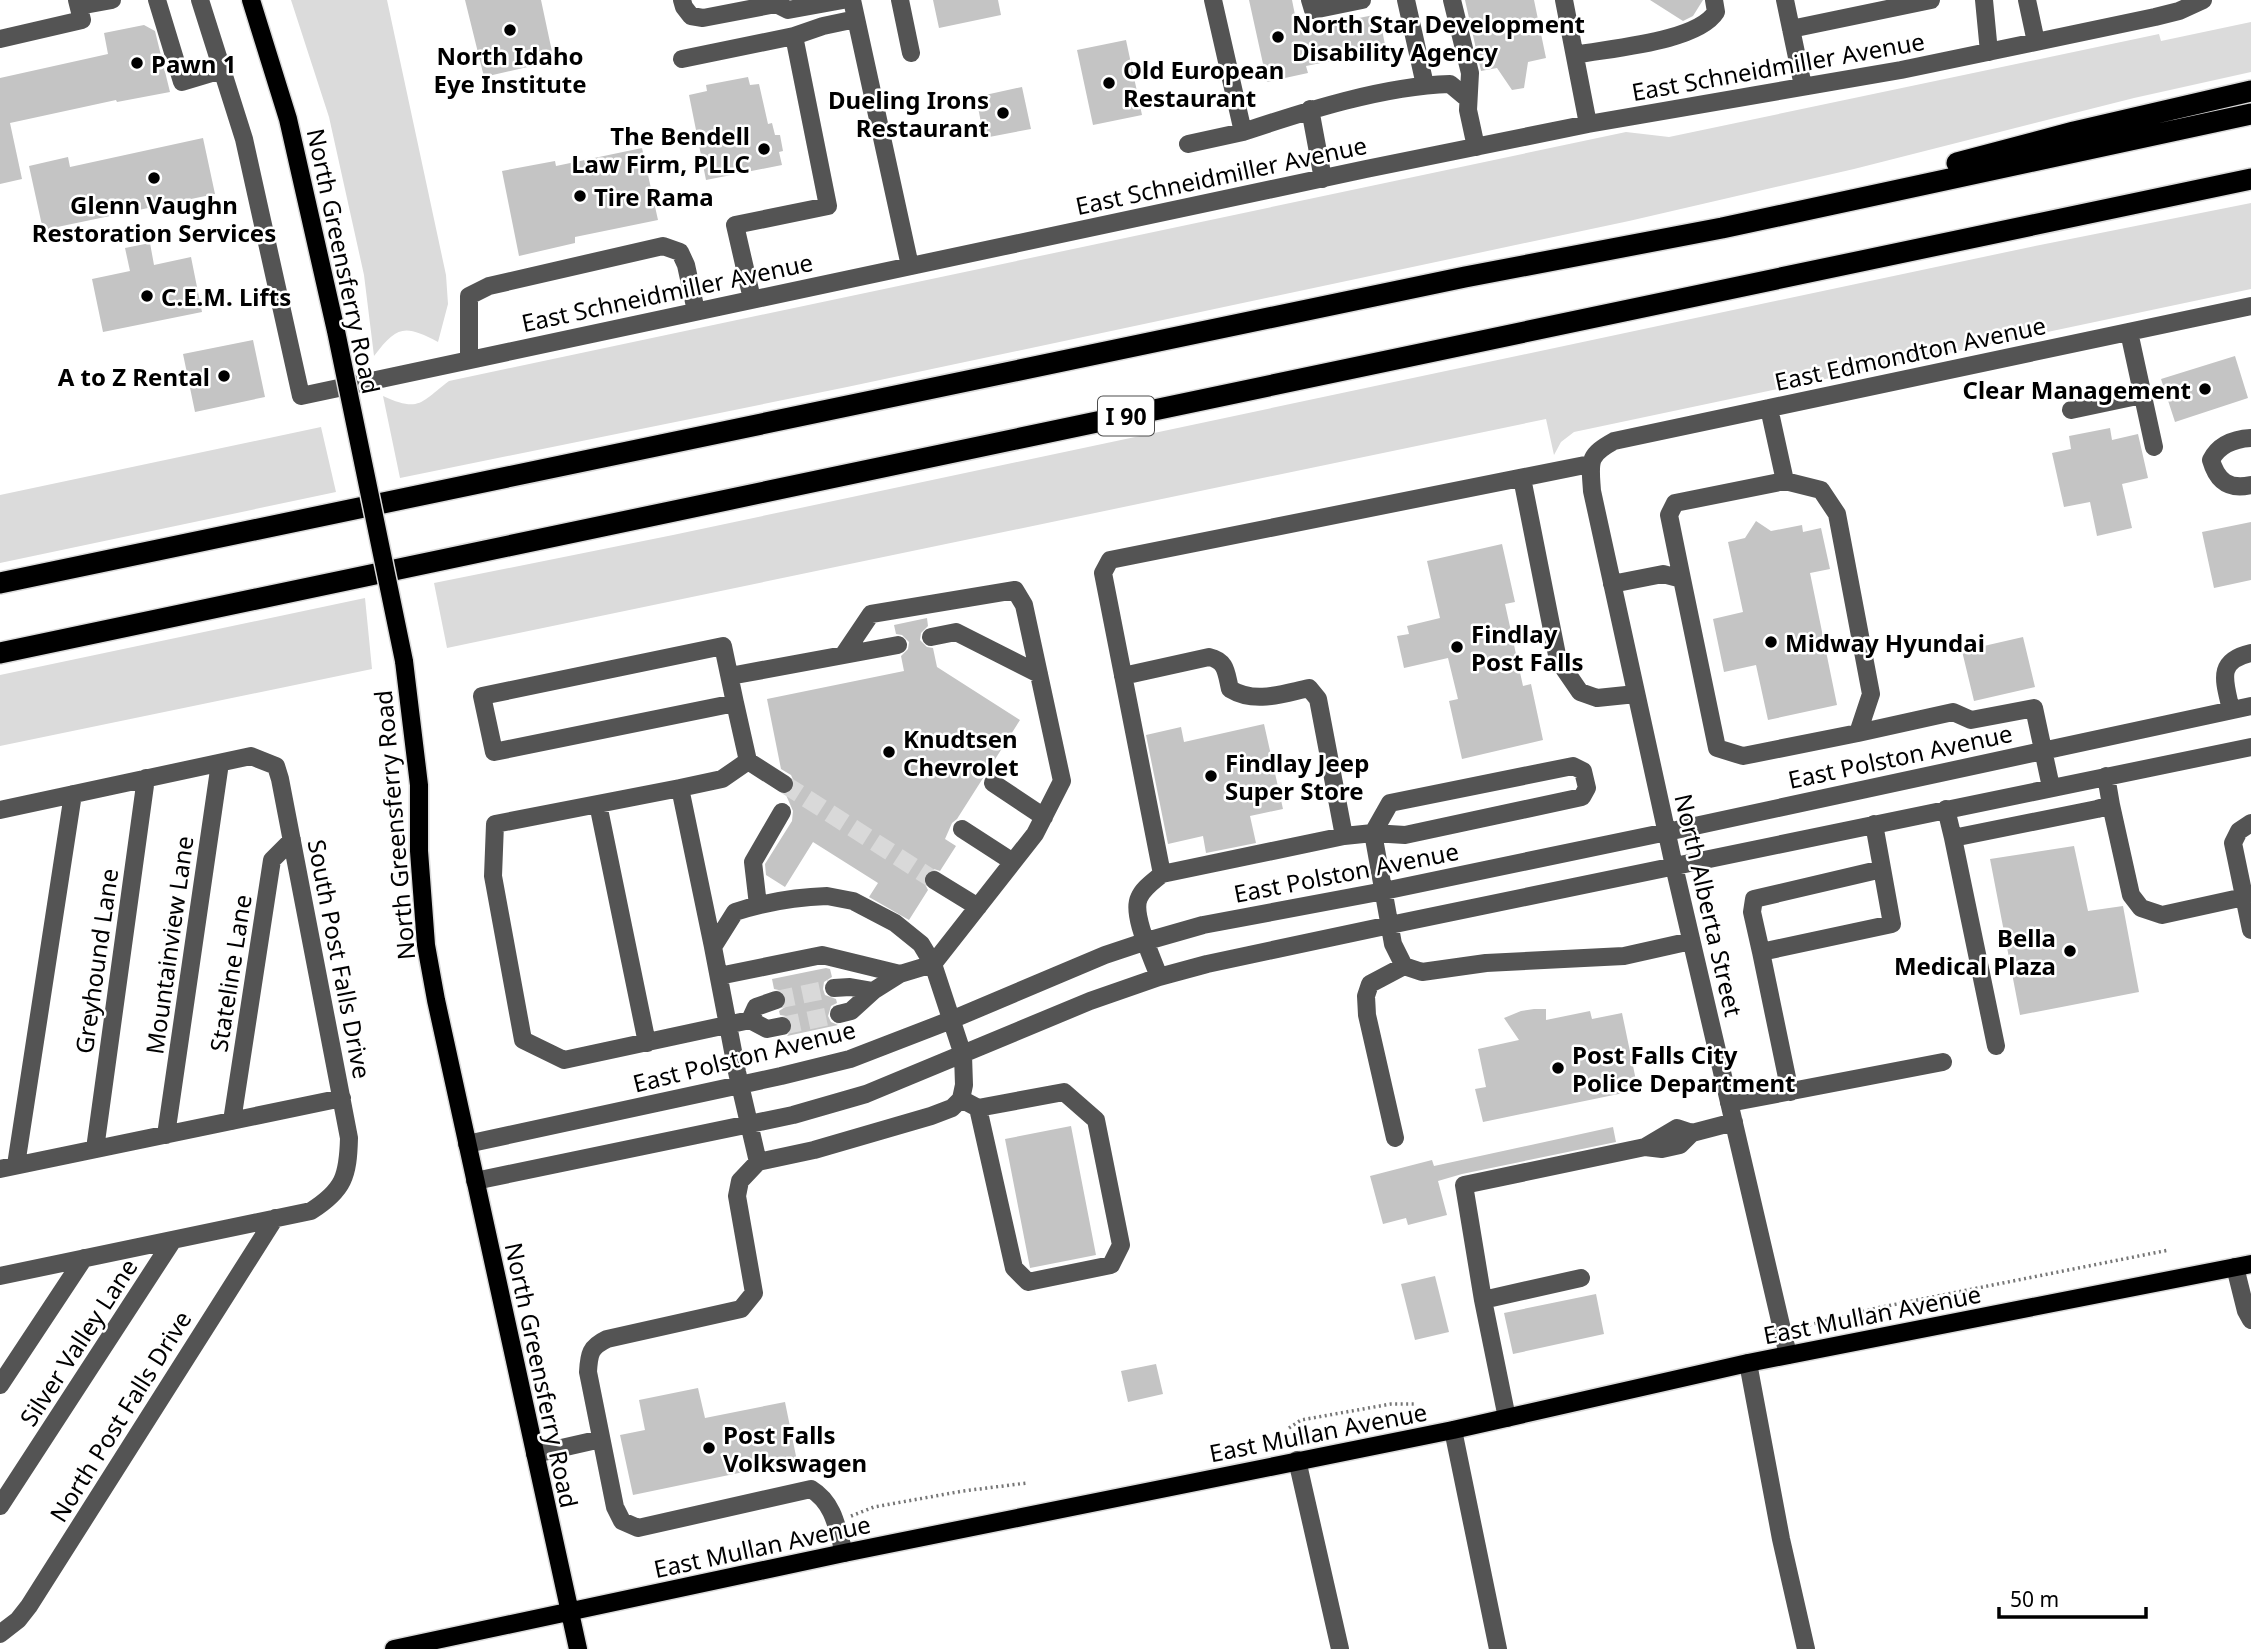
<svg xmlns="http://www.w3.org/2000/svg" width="2251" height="1649" viewBox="0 0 2251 1649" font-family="'Noto Sans',sans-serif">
<rect width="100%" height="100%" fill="#fff"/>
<path fill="#dbdbdb" d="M291 0H387L446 275 448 304 438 342C404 324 397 326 374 356L364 275 329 117Z
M2251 22V72L2134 98 1854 169 1629 221 847 387 400 478 383 396C420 413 421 402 449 381L1626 132 1669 137 2159 34 2161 41Z
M2251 203V289L1574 432 1561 442 1554 455 1546 419 447 648 434 583 673 535 2035 246Z
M321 427 336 492 0 563V495Z
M365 598 372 669 0 746V675Z"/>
<path fill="#c4c4c4" d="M465 0H541L554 61 484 77Z
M933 0H998L1001 15 939 28Z
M1249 0H1292L1298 30 1379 14 1386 50 1306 66 1308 73 1267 82Z
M1465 0H1534L1546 58 1528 62 1524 88 1512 90 1497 68 1481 71Z
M1650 0H1703L1693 16 1683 21Z
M144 25 155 31 170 92 117 102 116 100 10 123 22 179 0 184V78L108 54 104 33Z
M1126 40 1142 115 1093 125 1077 50Z
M748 77 750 85 759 84 768 124 772 123 775 135H780L783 151 779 152 782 165 706 180 689 95 707 91 706 85Z
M1022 87 1031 129 984 138 976 97Z
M203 138 215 194 43 230 29 166 68 157 70 167Z
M642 148 658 220 575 237V243L519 256 502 171 555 161 556 166Z
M150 243 154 265 191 257 202 312 103 332 92 279 130 271 125 248Z
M253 340 265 397 195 412 183 354Z
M2235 356 2248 398 2175 422 2161 379Z
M2110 428 2112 440 2138 434 2148 478 2122 484 2132 528 2097 536 2090 502 2064 507 2052 453 2071 449 2069 436Z
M1756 521 1771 531 1802 525 1803 532 1821 528 1830 569 1810 573 1837 705 1768 720 1756 665 1724 672 1713 619 1743 612 1728 542 1745 538Z
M2251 522V580L2214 588 2202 532Z
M1502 544 1515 602 1505 604 1523 686 1531 684 1543 740 1462 759 1449 701 1458 699 1448 658 1404 668 1397 636 1409 634 1407 626 1440 618 1427 561Z
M927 618 928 626 921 633 920 640 927 647 933 648 937 667 1020 720 957 819 952 823 945 839 956 846 940 871 934 869 925 874 923 880 928 890 909 920 869 897 878 883 813 842 785 887 766 875 765 864 792 821 793 811 786 795 793 791 795 784 791 775 781 769 767 699 904 671 901 656 908 649 909 642 902 635 896 634 894 625Z
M2023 637 2035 687 1974 701 1962 651Z
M1264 724 1283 809 1250 816 1256 843 1206 853 1203 836 1168 844 1146 735 1181 727 1184 742Z
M2074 846 2088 911 2123 906 2139 992 2020 1015 1990 859Z
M826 968 830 969 832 977 824 982 823 989 825 995 836 999 837 1003 831 1006 828 1016 831 1022 838 1025 787 1036 792 1030 793 1023 786 1016 780 1015 779 1011 785 1007 787 997 783 991 774 989 772 979Z
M1534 1009H1546V1020L1590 1011 1592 1019 1622 1013 1638 1090 1483 1122 1475 1089 1486 1087 1478 1049 1519 1040 1504 1018 1521 1011Z
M1071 1126 1096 1255 1030 1268 1005 1139Z
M1613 1127 1616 1142 1462 1174 1438 1181 1447 1215 1408 1225 1406 1218 1383 1224 1370 1176 1432 1160 1434 1166Z
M1435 1276 1449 1332 1415 1340 1401 1284Z
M1596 1294 1604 1334 1513 1354 1504 1313Z
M1156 1364 1163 1394 1128 1402 1121 1371Z
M698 1388 705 1418 785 1402 797 1461 633 1495 620 1435 645 1430 639 1400Z"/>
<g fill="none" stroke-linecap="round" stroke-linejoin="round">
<path stroke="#d9d9d9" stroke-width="18" stroke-dasharray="18 9" stroke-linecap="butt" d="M784 784 934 880
M776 1000 834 988
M782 1026 839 1014"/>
<g stroke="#dbdbdb" stroke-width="21">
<path id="major" d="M251 0 288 119 336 331
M404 661 419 785V851L426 945 436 1000 578 1649
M394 1649 844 1553 1453 1430 1748 1363 2251 1264"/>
</g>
<g stroke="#dbdbdb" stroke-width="24">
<path id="highway" d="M1957 163 2074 132 2251 91
M0 583 1465 277 1722 228 2251 114
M0 653 2251 179"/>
</g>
<path stroke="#767676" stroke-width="3.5" stroke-dasharray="2 3.5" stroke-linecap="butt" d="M1809 1325 1877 1308 2169 1250
M1289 1428 1301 1420 1391 1404H1414
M851 1516 874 1507 963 1491 1027 1483"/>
<path stroke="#545454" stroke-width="18" d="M157 0 182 82 222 70
M200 0 244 139 301 396 1366 169 1588 124 1901 70 2036 42 2155 17 2179 11 2203 0
M682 0 684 7 691 16 703 18 776 4 788 10 843 0
M852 0 910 266
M900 0 911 53
M1213 0 1243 132C1306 111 1383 86 1450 84L1468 99
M1310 0 1313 10 1362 0
M1406 0 1425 85
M1452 0 1470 73 1468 110 1476 147
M1564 0 1588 124
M1785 0 1803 86
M1984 0 1989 52
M2027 0 2036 42
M79 6 112 0
M1791 29 1931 0
M0 39 82 20 77 0
M1575 55C1610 48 1697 42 1716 12L1714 0
M682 59 794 36
M1310 109 1323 179
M1188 144 1243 132
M752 299 735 225 828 206 794 36 823 26 856 19
M2129 332 2154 447
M469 359V296L489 286 663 246 680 252 686 265 696 311
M2071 410 2142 395
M2251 438C2234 439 2219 444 2211 460 2217 481 2229 490 2251 485
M1522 478 1558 660 1580 692 1597 698 1636 694
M1682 579 1669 515 1675 503 1785 481
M1612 584 1663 574 1682 579 1717 748 1743 756 1858 733 1871 694 1837 514 1821 490 1785 481 1769 408
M931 637 956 632 1039 674
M730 676 898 645
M1123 676 1209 657C1227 661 1226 673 1230 689 1255 704 1281 694 1309 688L1318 699 1344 836
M2231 710C2225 682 2215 661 2251 653
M1858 733 1953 712 1971 720 2034 708 2051 787
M748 761 784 784
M1573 766 1583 771 1587 788 1582 797 1405 835 1373 833 1390 803Z
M993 783 1044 817
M680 788 722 779 748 761 735 703 494 752 482 696 723 646 735 703
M598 804 647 1043
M2111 805 2131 895 2141 908 2162 915 2244 897
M1946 809 1953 838 2097 809 2111 805 2106 776
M0 810 251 756 276 766 280 779 349 1138C348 1176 344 1190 311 1211L0 1276
M2251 823 2239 831 2233 843 2251 930
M962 829 1013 862
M1953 838 1996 1046
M1162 874 1103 573 1110 560 1590 464
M934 880 978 907
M827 896 853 901 895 923 921 944 933 964 963 1055 964 1085 961 1099 952 1108 931 1116 814 1150 758 1162 737 1072 713 947 735 912C766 902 794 897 827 896Z
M758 905 753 862 782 812
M713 947 680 788 495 824 493 876 523 1040 564 1060 750 1020 767 1029 782 1026
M1761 952 1752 912 1754 899 1882 869
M719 976 822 955 900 974 933 964 1035 834 1062 781 1024 605 1015 590 871 614 844 654
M1159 977C1153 959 1131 915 1139 898 1143 888 1154 881 1162 874L1344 836 1373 833 1393 944 1404 966 1422 972 1486 963 1624 956 1691 941
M834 988 850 987 873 991
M839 1014 851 1011 873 991 900 974
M750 1020 756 1007 776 1000
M1790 1092 1761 952 1892 924 1874 824
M961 1099 978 1108 1014 1268 1028 1282 1111 1265 1121 1245 1096 1120 1064 1092 978 1108
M1729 1103 1943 1062
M232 1121 272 860 292 840
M166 1135 220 763
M1395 1138 1367 1015 1366 996 1370 984 1404 966
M467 1144 781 1076 850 1059 951 1020 1105 955 1147 941 1203 925 1384 891 1667 832 2251 706
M1645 1147 1677 1128 1692 1133
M95 1149 146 778
M758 1162 740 1181 737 1196 754 1293 741 1309 607 1339C590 1347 589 1354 588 1372L615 1507 622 1521 638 1528 811 1489C834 1503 837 1528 844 1553
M16 1165 73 794
M0 1169 342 1098
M475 1181 793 1115 866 1094 1090 1001 1159 977 1207 964 1390 925 2251 747
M2235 1267 2246 1311 2251 1320
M1483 1300 1581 1278
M1788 1355 1674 866 1592 491C1590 461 1587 456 1614 441L2251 306
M1748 1363 1781 1539 1806 1649
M0 1385 84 1258
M1507 1418 1483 1300 1464 1185 1645 1147 1662 1149 1680 1145 1692 1133 1734 1122
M1453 1430 1498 1649
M535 1454 601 1439
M1297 1460 1340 1649
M0 1506 173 1240
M0 1634 18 1620 29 1606 275 1218"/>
<use href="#major" stroke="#000" stroke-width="18"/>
<use href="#highway" stroke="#000" stroke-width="21"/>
<g stroke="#dbdbdb" stroke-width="21" stroke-linecap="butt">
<path id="major-bridge" d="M336 331 404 661"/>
</g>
<use href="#major-bridge" stroke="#000" stroke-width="18"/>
</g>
<g fill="#000" stroke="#fff" stroke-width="2.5">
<circle cx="510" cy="30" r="7"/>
<circle cx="1278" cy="37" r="7"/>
<circle cx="137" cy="63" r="7"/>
<circle cx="1109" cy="83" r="7"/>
<circle cx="1003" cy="113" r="7"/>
<circle cx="764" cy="149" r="7"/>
<circle cx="154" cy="178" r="7"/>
<circle cx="580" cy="196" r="7"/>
<circle cx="147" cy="296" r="7"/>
<circle cx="224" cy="376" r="7"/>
<circle cx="2205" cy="389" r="7"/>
<circle cx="1771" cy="642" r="7"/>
<circle cx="1457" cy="647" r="7"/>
<circle cx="889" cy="752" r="7"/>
<circle cx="1211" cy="776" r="7"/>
<circle cx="2070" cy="951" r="7"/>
<circle cx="1558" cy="1068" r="7"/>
<circle cx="709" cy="1448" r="7"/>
</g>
<g text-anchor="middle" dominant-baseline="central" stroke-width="5" stroke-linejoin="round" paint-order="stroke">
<rect fill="#fff" stroke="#4c4c4c" stroke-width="2" x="1098" y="396.5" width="56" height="39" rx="5"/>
<g font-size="23" font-weight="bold" fill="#000">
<text x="1126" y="416">I 90</text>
</g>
<g font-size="24" font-weight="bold" fill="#000" stroke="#fff" text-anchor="start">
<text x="1292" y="23">North Star Development<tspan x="1292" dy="28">Disability Agency</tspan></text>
<text x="510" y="55" text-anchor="middle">North Idaho<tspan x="510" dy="28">Eye Institute</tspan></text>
<text x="151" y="63">Pawn 1</text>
<text x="1123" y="69">Old European<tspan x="1123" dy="28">Restaurant</tspan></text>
<text x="989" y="99" text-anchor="end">Dueling Irons<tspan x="989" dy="28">Restaurant</tspan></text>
<text x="750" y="135" text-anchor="end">The Bendell<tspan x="750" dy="28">Law Firm, PLLC</tspan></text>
<text x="594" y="196">Tire Rama</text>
<text x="154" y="204" text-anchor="middle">Glenn Vaughn<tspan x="154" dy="28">Restoration Services</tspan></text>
<text x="161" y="296">C.E.M. Lifts</text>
<text x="210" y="376" text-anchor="end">A to Z Rental</text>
<text x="2191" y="389" text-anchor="end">Clear Management</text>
<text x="1471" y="633">Findlay<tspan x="1471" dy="28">Post Falls</tspan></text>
<text x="1785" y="642">Midway Hyundai</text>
<text x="903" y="738">Knudtsen<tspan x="903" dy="28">Chevrolet</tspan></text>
<text x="1225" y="762">Findlay Jeep<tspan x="1225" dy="28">Super Store</tspan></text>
<text x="2056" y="937" text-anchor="end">Bella<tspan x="2056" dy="28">Medical Plaza</tspan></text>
<text x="1572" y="1054">Post Falls City<tspan x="1572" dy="28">Police Department</tspan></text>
<text x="723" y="1434">Post Falls<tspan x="723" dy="28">Volkswagen</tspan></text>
</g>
<g font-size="24" fill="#000" stroke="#fff">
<text transform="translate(1778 66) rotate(-10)">East Schneidmiller Avenue</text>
<text transform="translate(1221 175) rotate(-12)">East Schneidmiller Avenue</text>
<text transform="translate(344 261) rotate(78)">North Greensferry Road</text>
<text transform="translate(667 292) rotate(-12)">East Schneidmiller Avenue</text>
<text transform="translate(1910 353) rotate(-12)">East Edmondton Avenue</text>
<text transform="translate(1900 756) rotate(-12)">East Polston Avenue</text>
<text transform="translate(394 825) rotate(-95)">North Greensferry Road</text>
<text transform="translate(1346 872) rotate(-11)">East Polston Avenue</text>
<text transform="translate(1709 905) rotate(77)">North Alberta Street</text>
<text transform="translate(169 945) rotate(-82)">Mountainview Lane</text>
<text transform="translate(340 959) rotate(79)">South Post Falls Drive</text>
<text transform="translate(96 961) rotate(-82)">Greyhound Lane</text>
<text transform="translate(230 973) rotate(-81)">Stateline Lane</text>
<text transform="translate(744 1056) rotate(-14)">East Polston Avenue</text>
<text transform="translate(1872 1314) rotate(-11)">East Mullan Avenue</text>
<text transform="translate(78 1342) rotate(-57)">Silver Valley Lane</text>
<text transform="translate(542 1375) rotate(78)">North Greensferry Road</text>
<text transform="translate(120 1416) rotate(-58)">North Post Falls Drive</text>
<text transform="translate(1318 1432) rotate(-11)">East Mullan Avenue</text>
<text transform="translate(762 1546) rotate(-12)">East Mullan Avenue</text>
</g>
</g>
<path d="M1999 1607v10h147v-10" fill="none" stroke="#000000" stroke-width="3.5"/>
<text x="2010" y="1607" font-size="21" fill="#000000" stroke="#ffffff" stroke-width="5" paint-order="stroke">50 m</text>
</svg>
